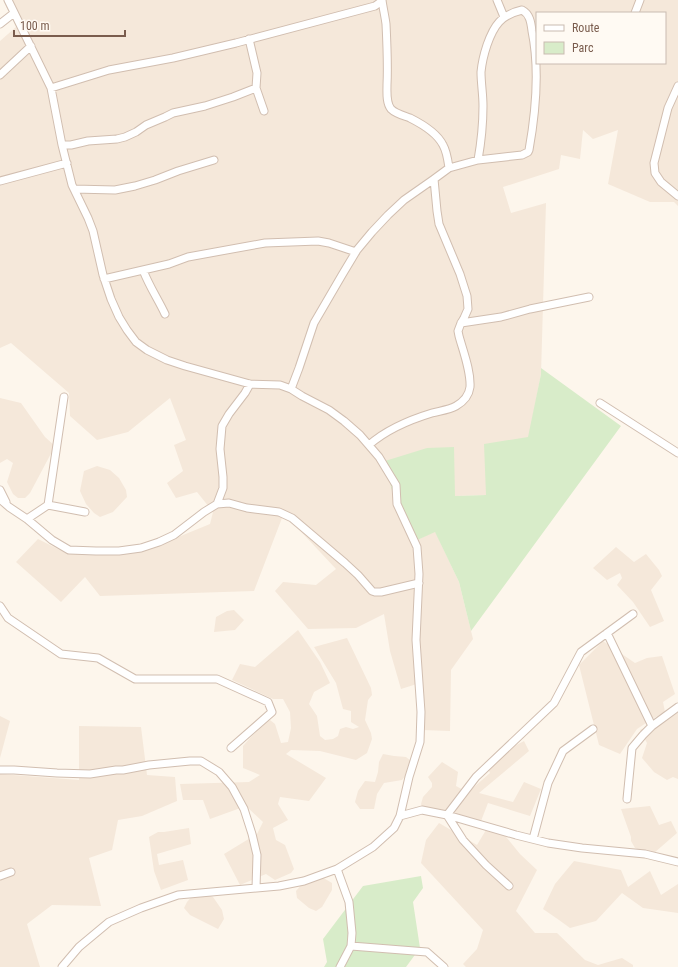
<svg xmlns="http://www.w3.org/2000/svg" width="678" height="967" viewBox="0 0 678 967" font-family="'Roboto Condensed',sans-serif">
<rect width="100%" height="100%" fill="#fdf6ec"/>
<path fill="#f5e8da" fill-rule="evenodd" d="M3 0H678V206L674 202H650L608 184 618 130 593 139 583 130 580 159 561 155 559 169 503 187 511 213 546 203 541 374 529 437 486 495 455 496 413 542 435 531 459 582 473 639 451 670 450 731 422 730 423 682 401 689 390 651 384 614 356 628 308 629 275 591 283 582 316 585 336 569 291 521 282 518 254 591 100 596 85 577 61 602 16 562 38 539 68 554H119L149 549 210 524 213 512 197 492 176 498 167 483 183 471 174 445 186 440 170 398 128 432 97 440 70 416 69 393 11 343 0 348V41L16 27ZM537 13H665V63H537Z
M0 398 21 403 45 437 55 446 30 493 25 498H18L13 494 7 482 13 463 7 459 0 463Z
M97 466 110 470 119 478 126 490 127 497 113 512 100 517 94 513 86 504 80 491 84 471Z
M616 547 634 562 646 554 659 570 662 576 651 590 664 621 650 627 633 602 617 585 622 578 620 573 607 580 593 568Z
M234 610 244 620 235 630 214 632 216 617 227 611Z
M298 630 320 662 330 683 314 692 309 704 317 716 320 736 325 740 333 739 338 736 340 729 346 727 353 729 359 727 351 722V711L343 709 336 683 314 647 347 638 371 688 372 695 368 700 365 720 371 733 372 739 367 753 356 760 320 751 291 750 286 754 326 778 309 801 280 797 278 804 288 820 273 828 276 840 285 845 294 869 291 873 275 880 266 874 240 885 224 854 257 834 263 822 246 806 210 819 203 800H183L180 784 249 782 260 775 243 768V746L250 738 263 724 270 720 275 724 281 743 288 742 291 728 290 712 283 699H273L232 680 240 664 255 667Z
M603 641 635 663 647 658 662 656 675 694 663 702 665 712 652 719 637 729 620 754 599 745 579 665Z
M678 712V779L673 777 667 780 654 772 642 758 647 743 640 730Z
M0 716 10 721 0 758Z
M79 726 141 727 147 775 175 777 177 801 142 816 118 820 112 850 89 858 101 906 52 905 27 924 40 967H0V774L79 780Z
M524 741 529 751 479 793 513 802 524 782 541 789 530 816 488 803 481 821 457 814 439 809H423L421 804 423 797 432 787V783L428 777 442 762 458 772 456 786 469 793 474 787 490 773 485 762Z
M383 754 394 756 406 757 411 761 408 773 402 780 384 783 377 794 374 809H360L355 802 358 791 365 781 375 782 378 772 379 762Z
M650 806 659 825 671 821 677 833 654 853 650 854 635 848 631 841V837L621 809Z
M439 823 477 845 486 830 503 833 520 854 537 870 516 911 535 933H557L585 960 598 965 622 958 633 965V967H466L463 964 477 949 483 930 421 863 426 840Z
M189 828 191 844 157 854 159 865 183 860 188 880 161 890 154 871 149 837 158 832H164Z
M574 861 621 870 628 887 650 871 661 895 678 884V913L643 908 622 893 596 921 570 928 559 920 543 909 555 884Z
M315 873 332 883V890L322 907 316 911 309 908 297 898 296 891 309 876Z
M200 892 213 897 222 910 224 919 218 929 190 915 184 908 187 902 194 894Z"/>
<path fill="#d8ecc9" d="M541 368 621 426 471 631 459 582 435 532 413 542 395 504 385 461 427 448 454 447 455 496 486 495 484 444 528 437 541 374Z
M421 876 423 888 413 902 420 948 406 967H324L327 962 323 939 363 886Z"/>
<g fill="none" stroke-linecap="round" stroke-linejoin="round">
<g stroke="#d1beb0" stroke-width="9">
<path id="street" d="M8 0 51 88 62 145 72 185 88 218 93 231 103 275 111 299 119 317 127 330 136 342 147 350 167 360 185 366 250 384 280 385 291 389 302 396 329 410 344 421 360 435 379 457 396 485 397 504 417 547 419 574 416 640 421 712 420 742 409 777 400 816 394 828 373 847 337 869 304 881 279 886 178 895 141 908 109 922 79 947 62 967
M497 0 504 17
M635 13 640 0
M0 24 14 13
M249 39 257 73 256 88 264 111
M0 75 31 46
M678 86 668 108 654 163 655 173 661 182 678 196
M51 88 109 70 173 58 236 43 375 6 382 1
M62 145H71L88 141 117 139 125 137 136 132 146 125 165 117 173 113 205 106 233 97 256 88
M449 168 478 160 522 155 528 152 529 150C536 111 540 70 532 31 531 23 530 14 522 10 501 15 494 25 487 45 484 54 482 62 481 72 481 83 483 94 483 106 483 124 481 143 478 160
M0 181 67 163
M74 189 115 190 135 186 155 180 178 171 214 160
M143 270C149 286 158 299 165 314
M104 279 169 264 188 257 265 243 318 241 329 243 356 252
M461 323 501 317 530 309 589 297
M291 389 299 368 314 323 342 275 357 250 372 232 388 215 404 200 434 179
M600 403 678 453
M369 445C387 429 409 420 432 413 439 411 449 410 456 406 463 402 469 395 470 387 471 371 463 351 459 336L458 331 461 323 464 318 468 309 467 296 460 274 439 224 437 211 434 179 449 168C448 161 447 152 443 145 437 133 422 124 410 118 405 116 396 114 391 109 386 103 387 92 387 85 388 65 387 44 386 24 385 16 383 8 382 0
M0 490 6 502
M0 499 9 507 27 519 52 540 69 550 96 551H119L141 548 159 542 174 535 204 512 217 504 229 503 247 508 279 512 292 518 345 563 358 575 372 591 375 592H381L419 583
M217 504 223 488V477L220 449 222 426 229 414 245 393 250 384
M48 505 85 512
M27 519 48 505 64 397
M0 606 8 618 61 654 98 658 135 679H217L268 702 272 712 231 748
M607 633 652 726
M0 770H14L57 773 90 774 116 770H123L149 765 190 761H201L219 772 232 787 244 809 252 834 257 855 256 888
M627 799 632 748 643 735 652 726 678 707
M400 816 422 810 447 815 516 835 548 843 582 848 645 854 678 862
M533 839 548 783 563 751 593 729
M337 869 349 902 352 933 351 946 340 967
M0 876 11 872
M509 886 486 865 463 840 447 815 476 777 554 703 581 652 633 614
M351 946 427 952 444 967"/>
</g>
<use href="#street" stroke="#fff" stroke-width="7"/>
</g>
<rect x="536" y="12" width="130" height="52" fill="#fffaf3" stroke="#cabbb1"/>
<rect x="544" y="25" width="20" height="6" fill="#ffffff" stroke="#cabbb1"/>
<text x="572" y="32" font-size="12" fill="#7a5c4d">Route</text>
<rect x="544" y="42" width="20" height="12" fill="#d8ecc9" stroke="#cabbb1"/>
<text x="572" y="52" font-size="12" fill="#7a5c4d">Parc</text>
<path d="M14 30v6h111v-6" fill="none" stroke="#7a5c4d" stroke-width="2"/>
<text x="20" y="30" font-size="12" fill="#7a5c4d" stroke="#fffaf3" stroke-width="3" paint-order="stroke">100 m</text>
</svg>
